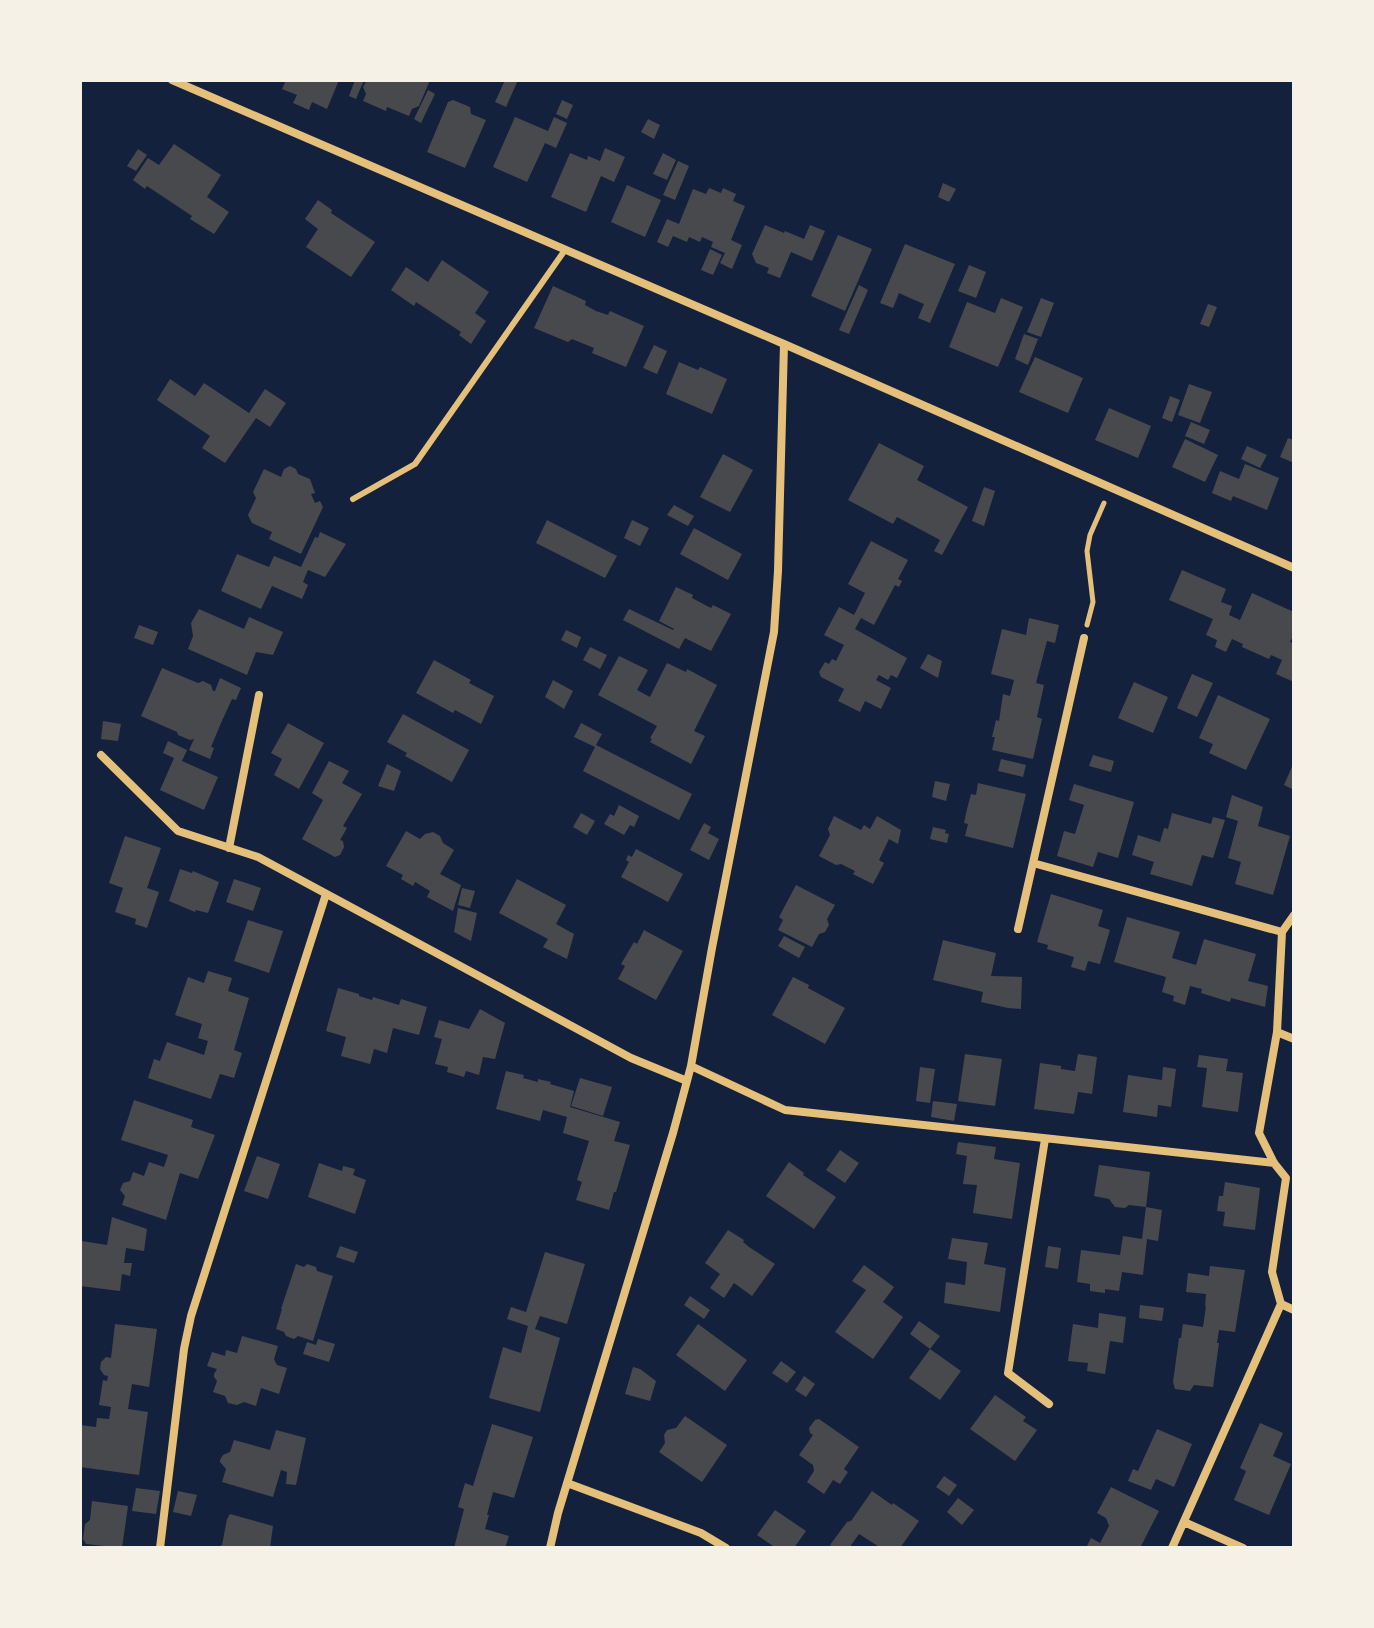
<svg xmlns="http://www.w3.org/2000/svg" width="1374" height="1628" viewBox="0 0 1374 1628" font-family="'Times New Roman',serif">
<rect width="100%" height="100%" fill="#14213d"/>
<path fill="#48494c" d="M286 80H339L327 109 312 102 309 110 293 103 297 95 282 89Z
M355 80H364L356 99 349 96Z
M367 80H430L419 106 412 109 409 116 387 107 386 111 363 101 366 94 363 87Z
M505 80H518L506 107 495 102Z
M428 90 435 94 421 123 414 119Z
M453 100 470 107 471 114 486 120 465 168 427 152 448 102Z
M562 100 573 105 567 119 556 114Z
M515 117 548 131 554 117 567 123 556 148 545 143 527 182 493 167Z
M648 119 660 125 654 139 641 132Z
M174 144 221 175 207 197 229 212 214 234 190 219 192 216 147 186 145 189 133 180 148 158 159 165Z
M605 148 625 157 614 182 601 176 586 212 551 197 570 153 587 160 588 156 600 161Z
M138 149 147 155 136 171 127 166Z
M663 153 676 160 667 180 653 174Z
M678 161 689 166 675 200 663 195Z
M943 183 956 189 949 202 938 197Z
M627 185 661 200 645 237 611 222Z
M709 188 721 193 723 188 736 194 733 201 745 206 731 240 742 245 732 269 720 263 725 253 711 247 713 242 702 237 700 242 689 237 687 242 673 236 668 247 657 242 667 219 679 224 693 189 706 194Z
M318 200 332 210 331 213 375 242 351 277 306 247 318 229 305 219Z
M765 225 784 233 785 231 804 239 810 225 825 231 812 261 791 252 780 278 767 273 769 268 756 263 752 254Z
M838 235 872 249 845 311 811 296Z
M905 244 955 264 930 323 918 318 924 304 912 299 899 293 893 308 880 303Z
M710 249 722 255 713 275 701 270Z
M442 260 489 292 475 313 486 321 471 344 459 335 461 332 416 302 414 306 391 290 406 267 428 282Z
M969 265 986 272 976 298 958 291Z
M859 285 868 290 849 334 839 330Z
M553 286 586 301 585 305 596 311 608 315 610 311 644 326 626 367 592 353 594 348 572 339 568 342 534 328Z
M1001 298 1023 307 998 367 949 347 967 302 995 313Z
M1041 298 1054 303 1041 337 1027 332Z
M1208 304 1217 307 1209 327 1200 324Z
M1024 334 1038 339 1028 365 1015 359Z
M654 345 667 351 657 374 643 368Z
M1035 357 1083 378 1068 413 1019 392Z
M679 362 698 370 700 367 727 379 712 414 666 394Z
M170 379 195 396 204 383 249 413 265 389 286 403 270 427 256 418 225 463 202 448 210 436 157 400Z
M1189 384 1212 392 1200 423 1178 415Z
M1170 396 1180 400 1172 422 1162 418Z
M1109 408 1151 426 1138 458 1095 440Z
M1191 422 1210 430 1204 444 1185 436Z
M1288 438 1294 440V463L1280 457Z
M1185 439 1218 455 1205 482 1172 467Z
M879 443 924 466 917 480 968 507 942 555 934 551 940 540 897 517 893 524 848 500Z
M1247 446 1267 455 1260 468 1241 459Z
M723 454 753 470 730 512 700 497Z
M1245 464 1279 478 1267 510 1233 496 1231 501 1212 493 1220 471 1239 479Z
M290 466 296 469 298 474 310 479 315 493 311 494 315 503 320 501 323 507 301 554 269 539 272 532 252 523 248 515 256 498 253 492 264 469 281 477 284 469Z
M984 487 995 491 984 526 972 521Z
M674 505 694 516 688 526 667 515Z
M547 520 617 556 605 578 536 543Z
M632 520 649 528 640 546 624 538Z
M694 528 742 554 728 580 680 554Z
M320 532 346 544 325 577 308 570 303 582 308 585 302 599 272 586 261 609 221 591 237 554 269 567 274 556 301 567 315 537 318 538Z
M871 541 908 560 898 579 902 581 899 587 895 585 874 625 861 618 855 629 907 658 897 678 891 675 888 680 879 675 876 680 891 688 881 709 865 701 860 712 838 701 844 689 821 677 819 672 825 662 829 664 832 659 836 661 844 645 824 635 839 607 854 615 865 593 848 584Z
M1182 570 1226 589 1221 602 1232 606 1229 615 1240 620 1252 593 1294 612V634L1290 642 1294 644V682L1276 674 1282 660 1271 655 1269 659 1242 647 1243 644 1232 639 1226 652 1215 647 1217 640 1206 635 1213 619 1169 600Z
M676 587 693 595 692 598 711 608 713 605 731 614 711 651 685 638 679 649 623 620 629 609 673 630 674 629 659 621Z
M199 609 244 629 249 617 283 632 273 655 256 652 247 675 188 649 193 636 191 623Z
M1029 618 1059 625 1055 643 1047 641 1036 683 1044 685 1037 717 1042 719 1033 759 992 750 995 737H992L996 720 999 721 1003 694 1010 696 1014 680 991 674 1002 629 1026 635Z
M139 625 158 632 153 645 134 638Z
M566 630 581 637 577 648 561 640Z
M590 647 607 655 600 669 583 660Z
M928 654 942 661 938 678 920 668Z
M619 656 648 670 637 690 650 697 667 663 686 672 687 669 717 685 694 731 705 736 691 764 650 742 652 739 650 738 657 726 598 695Z
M434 660 471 680 469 683 494 696 481 724 455 710 453 713 416 693Z
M162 668 198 683 203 681 211 685 213 691H215L220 678 241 688 236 700 232 699 221 723 211 747 214 748 210 759 189 750 194 739 190 740 178 735 177 732 141 716Z
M1192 674 1213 683 1197 717 1177 708Z
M553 680 573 691 564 709 545 697Z
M1134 682 1168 697 1153 733 1118 718Z
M1218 695 1270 719 1246 770 1209 753 1213 744 1199 738Z
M403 714 469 750 452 782 405 756 407 753 387 742Z
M103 721 121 724 118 741 101 739Z
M288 723 324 743 299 789 274 775 282 759 271 753Z
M581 723 602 734 596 745 692 794 679 820 583 771 595 747 574 737Z
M168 741 187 750 182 761 218 777 204 810 160 790 174 758 163 753Z
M1093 755 1114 761 1111 772 1089 766Z
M1001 759 1026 765 1023 777 998 771Z
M329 761 349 771 342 783 362 794 343 826 347 828 340 840 343 841 344 847 340 855 335 857 302 839 323 800 312 793Z
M1294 762V790L1284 785Z
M387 764 401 771 394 791 378 786Z
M935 781 950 784 946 801 932 797Z
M978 783 1026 794 1013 848 965 836 968 824 964 823 967 809 971 794 976 795Z
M1074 784 1134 802 1118 858 1098 852 1093 867 1057 856 1064 831 1075 834 1084 805 1069 800Z
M1232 795 1263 807 1258 826 1290 836 1273 895 1235 884 1241 862 1228 858 1238 821 1226 817Z
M619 805 639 816 634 827 630 825 624 835 604 824 610 814 614 816Z
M581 813 595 821 587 835 573 827Z
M1172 813 1211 824 1213 817 1225 820 1213 858 1202 855 1192 886 1150 874 1154 862 1132 855 1138 835 1160 842 1164 828 1168 829Z
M834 816 861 830 864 825 870 829 877 816 901 830 898 844 889 839 879 860 884 863 873 884 853 874 855 871 841 864 836 865 819 856 830 835 828 829Z
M704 823 711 827 708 833 719 839 709 860 690 850Z
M933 827 946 830 945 833 949 834 947 843 930 839Z
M406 831 420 839 425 834 433 832 440 836 443 843 454 850 440 874 461 885 453 911 427 897 430 891 415 882 413 886 401 879 403 875 386 866Z
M125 836 161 848 147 888 159 892 147 928 135 924 136 919 115 912 123 888 109 883Z
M636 849 683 874 668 902 621 877 629 862 626 860 628 855 632 857Z
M180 869 192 873 193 871 219 882 208 913 196 910 195 912 169 901Z
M234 879 261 888 253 911 226 902Z
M517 879 566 905 556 924 574 934 567 959 543 947 548 939 499 913Z
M796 885 835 905 827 919 829 925 825 932 819 934 812 947 778 930 783 920 779 917Z
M462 888 475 891 470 908 458 905Z
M1051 894 1103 910 1098 926 1110 930 1100 964 1088 961 1085 971 1071 967 1074 957 1047 949 1048 945 1037 942Z
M458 908 477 913 471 941 454 932Z
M1127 917 1180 932 1172 958 1196 965 1204 939 1256 954 1248 981 1268 986 1265 1007 1231 998 1230 1002 1201 993 1202 989 1190 986 1185 1005 1173 1001 1174 996 1162 992 1166 977 1114 962Z
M248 920 283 931 269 973 234 961Z
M644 930 683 951 656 1000 618 979 625 966 621 964 634 942 637 944Z
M784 936 805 947 799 958 778 946Z
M943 940 996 953 991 976 1022 977 1021 1009 1008 1008 981 1002 983 992 933 980Z
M208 971 232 978 228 991 249 998 234 1050 242 1053 234 1078 220 1074 211 1099 148 1078 154 1059 160 1061 167 1042 204 1055 208 1041 198 1038 202 1024 175 1015 188 977 204 983Z
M793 977 809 985 808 988 845 1008 825 1044 772 1015Z
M338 988 359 994V996L372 1000 373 997 399 1005 401 999 427 1007 419 1035 393 1028 387 1053 374 1049 370 1064 341 1056 346 1037 326 1031Z
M480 1009 505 1023 495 1059 483 1057 479 1075 466 1071 464 1077 447 1072 448 1067 435 1064 442 1039 434 1037 439 1020 469 1029Z
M965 1054 1002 1059 995 1106 958 1101Z
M1078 1054 1097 1057 1092 1094 1078 1092 1074 1114 1034 1109 1040 1063 1061 1066V1069L1075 1071Z
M1199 1055 1228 1059 1226 1071 1243 1073 1238 1112 1202 1107 1207 1068 1197 1067Z
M920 1067 935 1069 930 1103 916 1101Z
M1163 1067 1176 1069 1171 1107 1158 1105 1157 1117 1123 1112 1128 1075 1162 1080Z
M506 1071 524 1075 523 1078 538 1082V1079L551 1082 550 1084 574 1091 570 1107 620 1122 614 1141 630 1145 616 1192H614L609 1210 576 1200 582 1182 577 1180 589 1141 563 1133 567 1117 543 1110 540 1121 496 1109Z
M580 1078 612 1087 603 1116 571 1106Z
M134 1100 193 1120 191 1127 215 1135 198 1179 180 1173 166 1220 122 1205 125 1196 120 1190 123 1183 130 1181 133 1172 144 1176 149 1162 164 1167 168 1155 121 1140Z
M933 1101 957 1104 954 1121 931 1117Z
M958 1142 996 1147 994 1159 1020 1163 1012 1219 973 1213 977 1185 963 1184 967 1156 956 1154Z
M840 1150 859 1163 845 1183 826 1170Z
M257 1156 280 1164 268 1199 244 1191Z
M789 1162 804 1173 803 1175 836 1197 814 1229 766 1196Z
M319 1163 342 1171 343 1166 355 1169 353 1175 366 1180 355 1214 308 1197Z
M1099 1165 1150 1172 1146 1207 1129 1205 1125 1208 1115 1207 1109 1199 1094 1196Z
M1225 1182 1260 1188 1255 1230 1223 1226 1225 1212 1217 1211 1219 1196H1223Z
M1146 1207 1162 1210 1158 1241 1147 1239 1143 1275 1122 1272 1119 1291 1105 1289V1293L1090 1291V1284L1077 1282 1081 1250 1120 1255 1123 1236 1142 1239Z
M112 1217 147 1229 144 1251 126 1248 124 1263H132L130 1276 122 1274 120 1291 80 1286 82 1241 107 1245Z
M728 1230 744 1240 743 1242 749 1247 775 1264 752 1296 734 1283 724 1298 710 1288 720 1274 705 1263Z
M952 1238 988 1243 984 1264 1006 1268 1000 1312 944 1303 946 1282 965 1285 967 1262 948 1259Z
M340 1246 358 1252 354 1263 336 1257Z
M1048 1246 1061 1248 1058 1269 1045 1267Z
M545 1252 585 1264 567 1324 540 1316 535 1329 560 1338 540 1412 489 1398 503 1347 521 1353 528 1326 507 1319 511 1307 526 1312Z
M296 1264 304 1267 307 1264 316 1267 317 1271 333 1276 313 1341 298 1336 294 1339 286 1336 284 1332 276 1329 282 1309H281Z
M864 1265 894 1287 883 1302 903 1317 873 1359 835 1332 866 1290 852 1281Z
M1210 1266 1245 1270 1235 1332 1219 1330 1217 1343H1219L1213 1387 1194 1385 1190 1391 1175 1389 1173 1382 1179 1338H1181L1183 1324 1203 1327 1206 1306 1205 1307 1206 1294 1186 1292 1188 1273 1209 1276Z
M690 1296 710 1310 704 1319 684 1305Z
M1140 1305 1164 1308 1162 1321 1139 1318Z
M1099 1313 1126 1317 1123 1343 1110 1341 1105 1374 1087 1371 1088 1363 1068 1361 1073 1324 1098 1328Z
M919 1321 940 1336 930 1349 961 1371 940 1400 909 1378 930 1349 910 1334Z
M115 1324 157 1329 149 1387 132 1384 128 1409 148 1412 139 1475 80 1467V1425L96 1427 97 1418 109 1419 111 1407 99 1405 103 1380 107 1381 108 1376 104 1375 100 1369 101 1362 106 1357 111 1358Z
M698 1324 747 1360 725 1391 676 1355Z
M242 1336 278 1346 274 1359 277 1365 287 1368 279 1394 261 1388 256 1406 244 1402 237 1405 228 1403 225 1396 213 1392 217 1381 214 1377V1374L217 1369 207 1366 212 1352 225 1356 226 1350 237 1353Z
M318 1339 335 1344 329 1362 303 1354 307 1342 316 1345Z
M781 1361 796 1372 787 1383 772 1373Z
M633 1367 640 1369 656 1381 650 1401 625 1394Z
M804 1376 815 1384 806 1397 795 1390Z
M995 1395 1026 1417 1023 1421 1037 1430 1015 1461 970 1429Z
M685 1416 727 1445 702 1482 659 1452 665 1443 664 1435 667 1430 676 1428Z
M819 1419 859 1447 844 1469 848 1472 840 1484 833 1480 824 1494 807 1482 814 1471 813 1465 799 1455 813 1435 810 1433 809 1428 815 1420Z
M1260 1423 1283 1433 1273 1456 1291 1464 1269 1515 1234 1500 1246 1471 1240 1468Z
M492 1424 533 1437 514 1498 493 1492 487 1515H489L485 1529 509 1536 505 1548H454L464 1509 458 1507 465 1483 473 1486Z
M1157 1429 1192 1444 1174 1487 1156 1479 1151 1490 1128 1481 1133 1469 1138 1471Z
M276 1430 306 1438 296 1485 286 1484 287 1472 281 1470 273 1497 222 1482 226 1469 220 1462V1460L223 1455 230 1452 234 1440 270 1450Z
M944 1476 957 1485 949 1496 936 1487Z
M1111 1487 1159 1511 1140 1548H1086L1091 1538 1100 1543 1109 1526 1106 1518 1097 1513Z
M136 1488 160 1491 156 1514 132 1511Z
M178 1491 197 1495 191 1516 173 1512Z
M872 1491 892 1505 893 1503 919 1521 900 1548H881L859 1534 849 1548H834L830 1545 847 1522 851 1521Z
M958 1498 974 1510 962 1525 947 1512Z
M92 1501 128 1506 122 1548 86 1544 83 1539 85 1524 90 1520Z
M775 1510 806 1531 794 1548H776L757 1535Z
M230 1514 273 1526 270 1548H215L222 1545 227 1519Z"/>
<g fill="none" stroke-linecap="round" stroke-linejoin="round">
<path stroke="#e5c07b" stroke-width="5" d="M1087 625 1093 602 1087 551 1090 535 1104 503"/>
<path stroke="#e5c07b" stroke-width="6" d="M353 499 415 464 565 250"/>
<path stroke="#e5c07b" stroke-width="8" d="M172 80 784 344 1294 568
M101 755 178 831 258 857 631 1058 687 1081
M229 848 259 695
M1033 863 1282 932
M1018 929 1084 638
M1277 1032 1294 1039
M691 1066 785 1110 1274 1163
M1045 1139 1008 1373 1049 1404
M1281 1304 1294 1310
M567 1483 701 1533 726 1548
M1184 1522 1243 1548
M160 1548 184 1349 191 1316 326 894
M550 1548 558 1513 673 1133 691 1066 712 948 774 632 778 571 784 344
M1172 1548 1281 1304 1272 1272 1286 1178 1274 1163 1259 1133 1277 1032 1282 932 1294 915"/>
</g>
<rect width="1374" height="1628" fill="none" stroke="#f6f1e7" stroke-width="164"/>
</svg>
